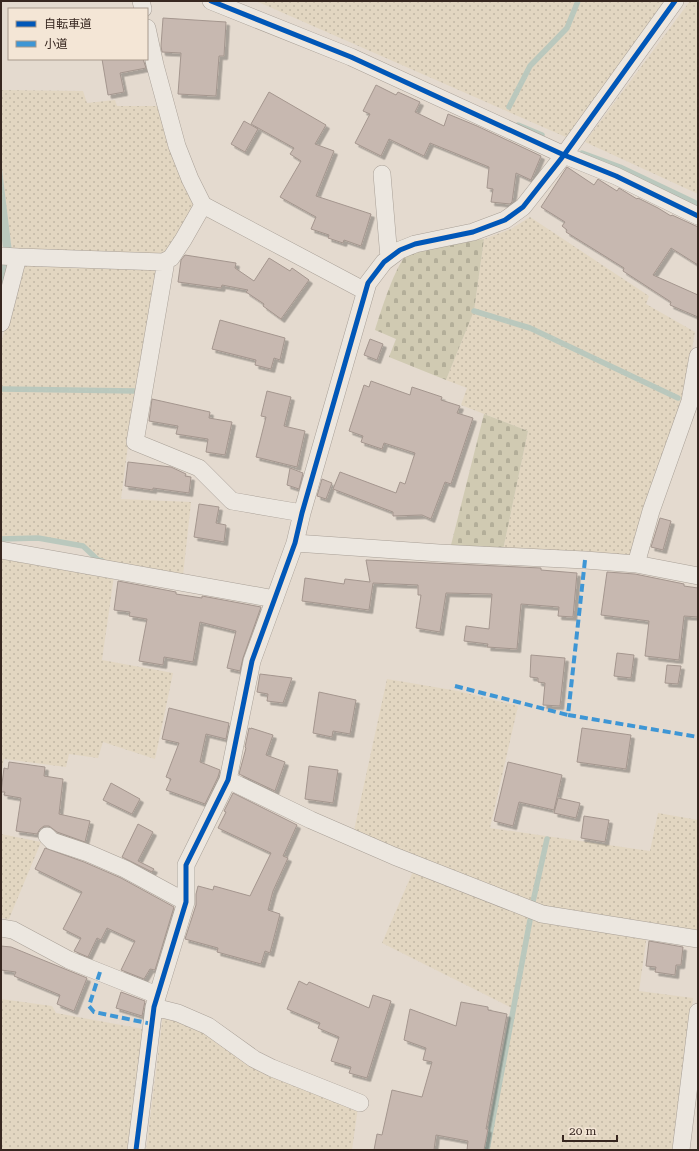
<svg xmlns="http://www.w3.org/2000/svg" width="699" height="1151" viewBox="0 0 699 1151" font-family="'Roboto Serif','Noto Sans JP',serif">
<defs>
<pattern id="farmland-dots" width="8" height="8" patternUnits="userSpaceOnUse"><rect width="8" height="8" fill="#e2d6c1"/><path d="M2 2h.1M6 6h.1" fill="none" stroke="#c2b8a6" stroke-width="1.8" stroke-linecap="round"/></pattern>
<pattern id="cemetery-stones" width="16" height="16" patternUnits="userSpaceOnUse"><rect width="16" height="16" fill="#d0cab2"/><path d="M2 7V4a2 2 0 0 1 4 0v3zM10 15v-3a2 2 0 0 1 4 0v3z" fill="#b3ae99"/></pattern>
<filter id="shadow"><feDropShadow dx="3.5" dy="3.5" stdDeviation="0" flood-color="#0004"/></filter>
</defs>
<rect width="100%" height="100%" fill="#e4dacf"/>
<path fill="url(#farmland-dots)" d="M256 1H665L568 138Z
M690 1H698V194L585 142Z
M1 90 83 91 87 103 115 100 117 106H162L195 200V211L168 255 12 251 1 161Z
M530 217 649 296 646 304 695 332 683 399 631 560 503 550 528 431 461 405 467 388 446 380 474 311 484 239 511 229Z
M20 264 162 265 128 445 121 499 191 502 183 576 98 560 83 546 38 538 1 539V345Z
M1 557 114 576 102 660 173 673 155 759 103 742 98 758 69 754 66 767 4 759 1 775Z
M387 679 458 691 518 706 490 828 650 851 658 813 698 820V935L542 912 353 835Z
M1 834 41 842 9 919 1 918Z
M414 869 647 935 639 991 693 998 674 1150H487L514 1009 382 943Z
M1 999 52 1006 56 1013 143 1029 128 1150H1Z
M163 1015 176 1018 358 1107 352 1150H146Z"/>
<path fill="url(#cemetery-stones)" d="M484 239 474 311 446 380 389 357 396 339 375 330C380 314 396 262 408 254 427 243 462 242 484 239Z
M484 414 528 431 503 550 451 545Z"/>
<path fill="#bac8bd" d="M1 161 13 260 1 305V265L3 249 1 232Z"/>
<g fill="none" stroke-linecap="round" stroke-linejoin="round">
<path stroke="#bac8bd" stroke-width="5.5" d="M509 107 530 66 567 28 578 1
M518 125 542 135
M582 153 620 167 698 204
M474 311 530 328 678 398
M1 389 136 391
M1 539 38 538 83 546 98 560 102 561
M532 906 547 839
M487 1150 530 920"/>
</g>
<path fill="#c7b8b0" stroke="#a4968e" filter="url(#shadow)" d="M163 18 226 22 224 56H219L216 96 178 94 181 53 162 52 161 46Z
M102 59H143L146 68 120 73 124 92 108 95Z
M376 85 396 95 398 92 420 102 415 112 444 126 448 114 477 126 541 156 531 180 516 173 512 202 510 204 491 202 493 189 487 188 489 167 430 143 424 156 389 139 381 156 355 143 370 114 363 111Z
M269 92 326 125 315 144 334 151 316 196 371 214 361 246 344 240 343 243 328 238 329 235 311 229 316 217 280 197 301 161 290 154 294 148 251 124Z
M244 121 258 129 245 152 231 144Z
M567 167 594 185 598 179 601 181 617 191 619 188 637 199 638 198 658 208 671 216 672 215 698 227V265L671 248 653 275 698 295V317L670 305 671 302 623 271 624 268 566 232 567 230 562 226 565 222 541 207Z
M185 255 236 263 235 268 254 281 269 258 290 271 292 268 309 280 281 319 263 306 264 304 246 292 248 290 222 285 221 288 178 282 181 260Z
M220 320 285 338 280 360 274 358 271 369 255 365 256 360 212 349Z
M370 339 383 344 377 360 364 355Z
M371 381 410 395 412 387 442 397 441 400 460 406 457 413 473 418 451 484 445 482 431 519 422 515 393 516V512L333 489 340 472 396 493 400 482 405 484 415 453 384 443 382 449 361 442 363 436 349 431 364 385 369 387Z
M267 391 291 397 284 426 305 431 297 467 256 457 266 417 261 416Z
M152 399 210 412 209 418 232 422 225 455 206 452 208 439 176 434 178 426 149 421Z
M128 462 171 467 186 474 185 476 191 477 189 493 153 488V490L125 486Z
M290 468 303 473 299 489 287 485Z
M322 479 332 483 326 499 317 496Z
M199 504 219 507 216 523 226 525 224 542 194 537Z
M660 518 671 521 663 550 651 547Z
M366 560 541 568V570L577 573 573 617 558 616 559 607 521 604 517 649 487 647 488 644 464 641 466 626 489 629 492 594 446 593 440 632 416 628 421 595H418V585L373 583 369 610 302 601 305 578 344 584 345 579 370 582Z
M607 572 635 574 684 584V586L698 588V617L684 616 679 660 645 656 649 621 601 615Z
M118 581 176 592V594L202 598V596L261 607 243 658 240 671 227 668 236 631 200 622 193 662 164 657 163 665 139 661 147 619 129 616 130 612 114 610Z
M617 653 634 655 631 678 614 676Z
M531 655 565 658 560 706 543 705 545 683 538 682V678L530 677Z
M667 665 681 666 678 684 665 683Z
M260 674 292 678 283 703 267 701 268 694 257 692Z
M319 692 356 700 350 734 333 731 332 737 313 733Z
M169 708 229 723 226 739 206 734 200 762 220 770 218 777 205 804 166 790 171 779 166 777 179 743 162 739Z
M249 728 251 729V728L273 735 266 755 285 762 275 791 239 774 246 748 245 747Z
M582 728 631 735 626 769 577 762Z
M9 762 45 767 44 776 63 779 59 814 90 821 85 842 57 832 49 826H44L40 829 37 834 16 831 21 798 4 795 5 792H1L4 768 8 769Z
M508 762 562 775 554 810 519 802 513 826 494 821Z
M309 766 338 770 333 803 305 799Z
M111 783 140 799 132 814 103 800Z
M233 793 297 825 283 856 288 858 273 891 268 910 280 914 270 953 265 951 261 964 217 952 218 948 185 939 196 905V894L198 886 213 890 214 886 250 896 271 853 218 828 226 812 224 811Z
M558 798 580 803 576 818 554 813Z
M584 816 609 820 605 842 581 838Z
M138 824 153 832 138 861 154 869 152 872 122 857Z
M45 848 84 862 121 878 174 907 155 970 150 969 144 979 121 970 135 941 107 928 101 940 97 938 88 957 74 951 81 938 63 929 82 892 35 869Z
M649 941 683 947 681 965H676L675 975 655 972 656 967 646 966Z
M1 946 11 947 87 978 74 1011 57 1004 60 995 14 976 16 972 1 970Z
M299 981 307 985 309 982 369 1008 373 995 391 1001 367 1078 349 1073 351 1067 331 1061 339 1037 318 1028 320 1023 287 1009Z
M121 992 145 1001 142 1016 116 1008Z
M461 1002 488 1007V1010L507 1014 486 1129H488L484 1150H467L468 1141 436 1135 434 1150H374L377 1134 382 1135 392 1090 422 1097 432 1062 423 1060 426 1048 404 1040 410 1009 456 1026Z"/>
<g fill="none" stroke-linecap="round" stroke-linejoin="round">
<g stroke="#a9a097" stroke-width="18">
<path id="minor" d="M141 1 143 9
M211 1 351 57 564 155 616 176 698 216
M147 28 155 65 177 146 190 179 203 205 365 291
M382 174 389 258
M1 256 18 257
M166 261 135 442 199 468 232 501 302 513
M1 323 18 257 163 262 171 258 183 240 203 205
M295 543 439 553 585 560 636 564 698 576
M1 550 275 599
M636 564 651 511 690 401 698 356
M228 780 311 820 394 856 542 914 698 939
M47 836 52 841 88 853 125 869 186 902
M1 928 13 930 69 960 157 995
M154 1007 178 1013 208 1026 254 1059 272 1068 360 1103
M136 1150 154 1007 186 902V865L228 780 252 661 295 543 302 513 368 283 384 262 400 250 415 244 473 232 505 220 523 207 564 155 675 1
M681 1150 698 1012"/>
</g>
<use href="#minor" stroke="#ece7e0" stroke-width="17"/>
<path stroke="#3e96d5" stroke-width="4" stroke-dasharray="8 4" stroke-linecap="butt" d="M585 560 568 715 698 737
M455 686 568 715
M100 972 89 1006 94 1012 152 1024"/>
<g stroke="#f4e6d6" stroke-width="8">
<path id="cycleway" d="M211 1 351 57 564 155 616 176 698 216
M136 1150 154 1007 186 902V865L228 780 252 661 295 543 302 513 368 283 384 262 400 250 415 244 473 232 505 220 523 207 564 155 675 1"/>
</g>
<use href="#cycleway" stroke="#0057b8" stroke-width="5"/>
</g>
<rect width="699" height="1151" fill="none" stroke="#372720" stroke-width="4"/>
<rect x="8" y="8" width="140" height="52" fill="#f4e6d6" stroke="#a89a8d"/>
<rect x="16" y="21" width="20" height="6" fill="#0057b8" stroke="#a89a8d"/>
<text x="44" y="28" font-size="12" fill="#372720">自転車道</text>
<rect x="16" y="41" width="20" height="6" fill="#3e96d5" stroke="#a89a8d"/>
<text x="44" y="48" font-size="12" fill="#372720">小道</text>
<path d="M563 1135v6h54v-6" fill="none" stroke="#372720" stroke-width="2"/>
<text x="569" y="1135" font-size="12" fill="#372720" stroke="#f4e6d6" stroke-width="3" paint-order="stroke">20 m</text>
</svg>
